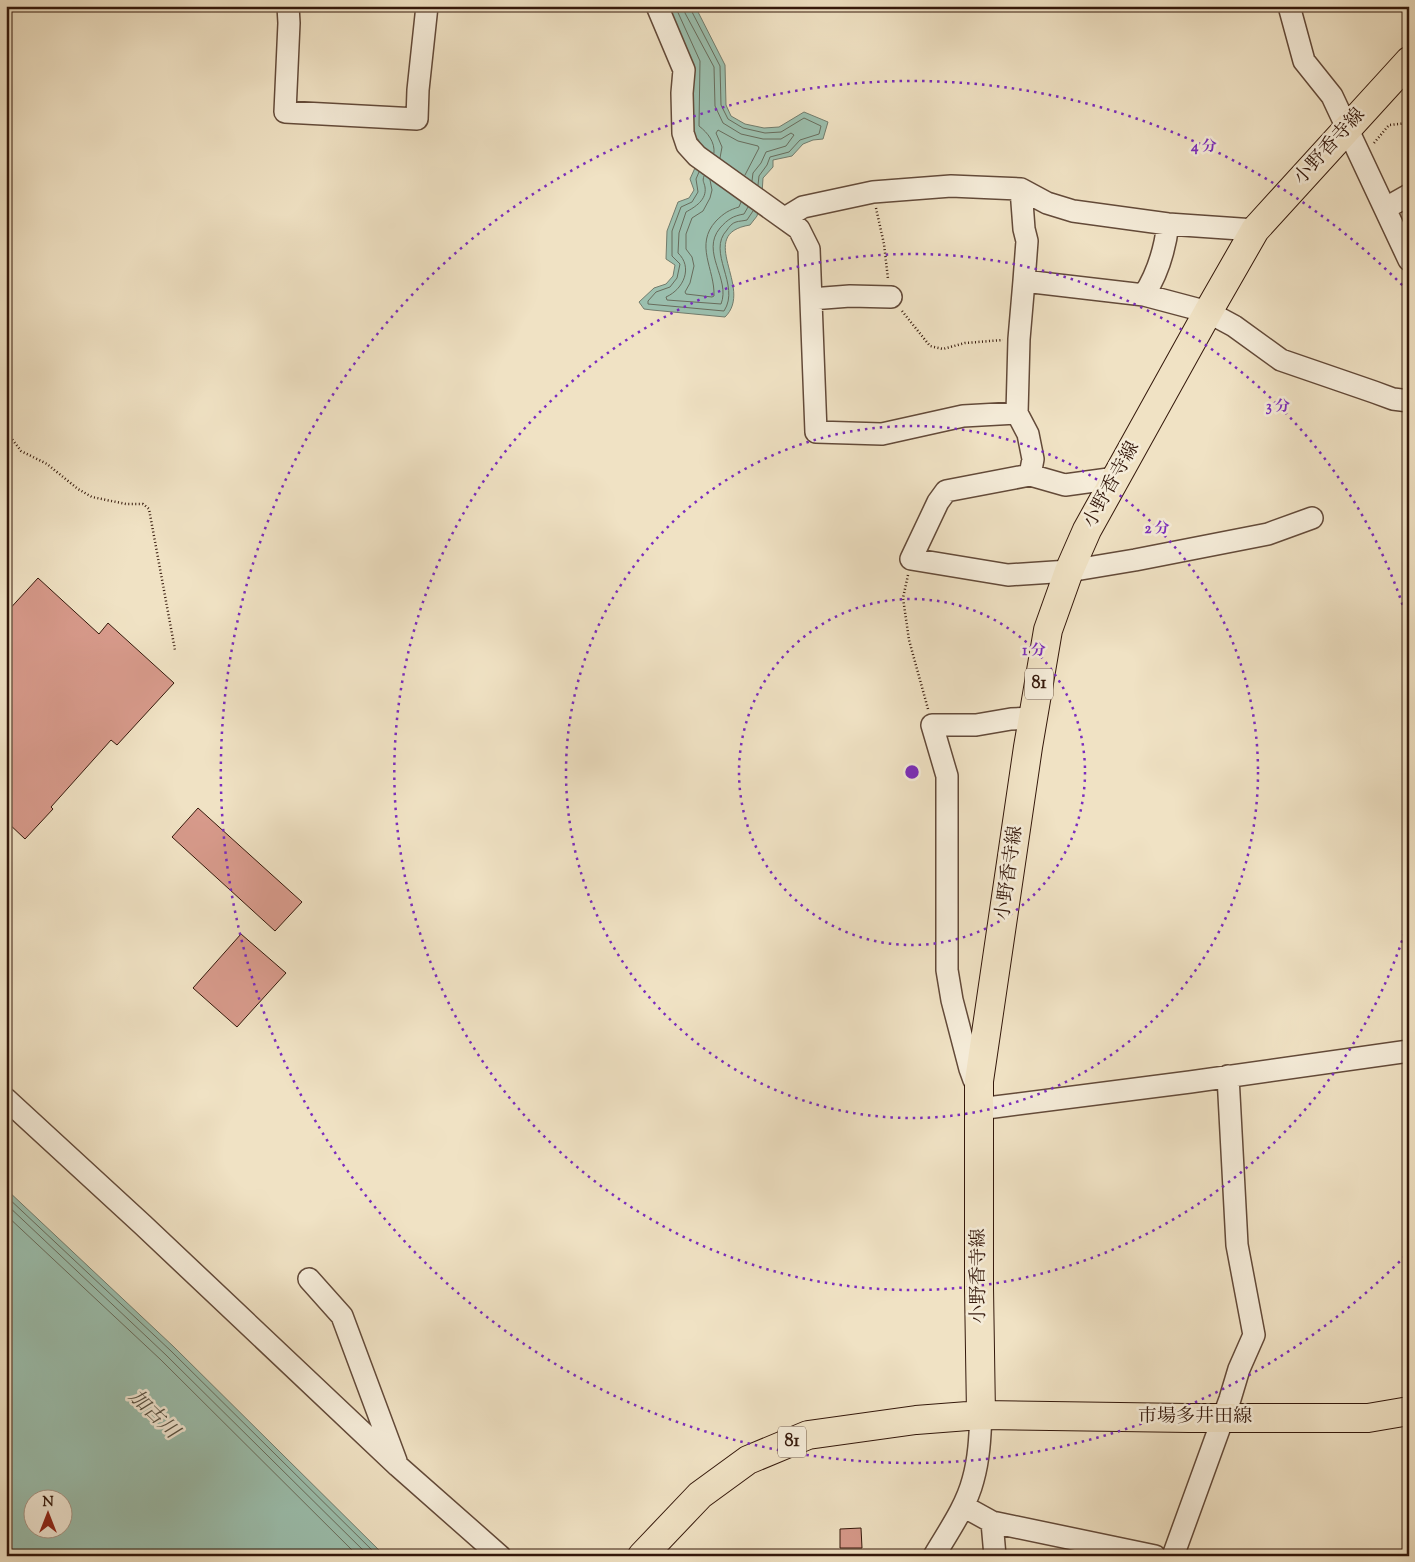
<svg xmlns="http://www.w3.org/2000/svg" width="1415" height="1562" viewBox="0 0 1415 1562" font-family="'Sorts Mill Goudy','Noto Serif JP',serif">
<rect width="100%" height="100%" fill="#f0e2c4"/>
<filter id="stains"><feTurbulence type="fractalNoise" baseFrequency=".004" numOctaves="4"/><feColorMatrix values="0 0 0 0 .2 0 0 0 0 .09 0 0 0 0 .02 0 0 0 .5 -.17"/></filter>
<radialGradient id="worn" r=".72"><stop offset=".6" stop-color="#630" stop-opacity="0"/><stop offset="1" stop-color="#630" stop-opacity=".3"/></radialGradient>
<path fill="#9bbfae" stroke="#727c6d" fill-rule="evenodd" d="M663 6H695L725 65 726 105 731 116 745 124 764 128 779 127 804 112 828 122 823 139 813 140 803 144 792 156 773 160V167L763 178 762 194 757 216 750 225C694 234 755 288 725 317L652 310 644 309 639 302 654 288 666 284 673 276 675 265 666 259 667 231 678 202 689 198 694 190 690 179 703 150 698 139 688 137Z
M6 1189 174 1347 385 1556H6ZM32 1500H62V1530H32Z"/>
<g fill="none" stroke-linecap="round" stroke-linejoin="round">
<path stroke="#686c5c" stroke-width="1" d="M675 6 700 61 699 126C708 133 715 142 714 153
M684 6 685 13 714 67 715 106 723 123 741 134 763 139H781L791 133 794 135 786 146 766 152 761 163 753 173 752 181
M690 6 691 10 720 66 721 105 728 119 743 128 765 133 781 132 804 118 821 126 819 134 800 140 789 152 770 157 767 165 759 176 758 185
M720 158 722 147 716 133 718 130 738 141 758 146 759 148 745 175
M699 172 696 179 698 192 692 202 681 207 672 231V256L680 264 677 278 670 287 656 292 648 301V304L724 311C741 285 706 252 727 230 729 227 732 223 736 222 739 221 743 221 747 220L753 211
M704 176C702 181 704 182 705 187 707 200 695 207 686 212L679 233 678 253C693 267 684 289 666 297L667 300 721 304C731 279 700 252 720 228 728 219 733 216 744 214L748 207
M710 180 712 190 710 198 703 211 692 218 686 234V249L692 257 694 266 690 283 685 292 686 294 712 297 714 296C715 269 694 245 716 221 724 213 729 210 739 207L741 202
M6 1196 171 1351 378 1556
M6 1204 166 1355 369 1556
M6 1215 161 1360 358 1556"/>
</g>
<path fill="#d79a8b" stroke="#34180b" d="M38 578 99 634 108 623 174 683 117 745 111 740 51 807 53 809 25 839 6 821V613Z
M198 808 302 902 275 931 172 837Z
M241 934 286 973 237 1027 193 988Z
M861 1528 862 1548H840V1529Z"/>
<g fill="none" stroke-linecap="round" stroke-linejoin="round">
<g stroke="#634a39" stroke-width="24">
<path id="minor" d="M288 6 289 23 285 112 417 119 418 90 427 6
M657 6 684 70 682 93 683 133 687 145 697 156 799 229 809 249 816 432 882 434 963 416 1017 413
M1289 6 1304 61 1332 96 1409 260
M1021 189 1024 229 1027 241 1024 281
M1386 208 1409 195
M785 218 803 207 873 192 951 186 1021 189 1047 203 1073 211 1168 224 1255 230
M1144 295C1158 273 1165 249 1168 224
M811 299 850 296 891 297
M1030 475 946 491 938 502 911 559 1008 575 1069 571 1135 560 1268 534 1312 518
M1116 478 1065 485 1030 475 1033 459 1028 434 1017 413 1019 339 1024 281 1144 295 1208 312 1234 326 1281 360 1374 392 1393 399 1409 401
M979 1081 974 1080 970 1069 952 1000 947 970V776L932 725H976L1011 719 1033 718
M6 1099 143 1225 398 1466 500 1556
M979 1109 1190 1082 1409 1051
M309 1279 342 1316 396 1461
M963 1506 992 1522 1155 1556
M992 1522 995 1556
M934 1556C948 1532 966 1507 973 1480 979 1459 980 1437 981 1415
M1173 1556 1230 1399 1239 1369 1254 1335 1237 1245 1228 1076"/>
</g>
<g stroke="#34180b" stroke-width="30">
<path id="major" d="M981 1415 979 1288V1081L1028 747 1048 630 1069 571 1087 530 1208 312 1255 230 1409 61
M642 1556 700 1495 748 1460 808 1435 916 1420 981 1415 1189 1418H1368L1409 1411"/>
</g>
<path stroke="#34180b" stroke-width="2.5" stroke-dasharray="1 2.5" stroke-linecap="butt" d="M1374 143 1389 125 1409 123
M876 208 884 244 888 279
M902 311 930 346 943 349 965 343 1003 340
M6 431 21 451 47 464 78 489 92 497 126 504H143L149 509 175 650
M908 575 903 598 909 640 928 709"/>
<use href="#minor" stroke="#f5ecd9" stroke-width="21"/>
<use href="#major" stroke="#f0e2c4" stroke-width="28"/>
</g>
<g fill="none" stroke="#7b2cbf" stroke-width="2.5" stroke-dasharray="2.5 5">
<circle cx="912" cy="772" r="173"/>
<circle cx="912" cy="772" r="346"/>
<path d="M1409 919A518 518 0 1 1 1409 625"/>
<path d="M1405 1256A691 691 0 1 1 1405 288"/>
</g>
<g text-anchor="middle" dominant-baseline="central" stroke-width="5" stroke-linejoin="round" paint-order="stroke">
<g fill="#f5ecd9" stroke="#6e5849" stroke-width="1">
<rect x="1025" y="668.5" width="28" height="31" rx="4"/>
<rect x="778" y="1426.5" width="28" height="31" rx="4"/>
</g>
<g font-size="18" font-weight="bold" fill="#34180b">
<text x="1039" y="684">81</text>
<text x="792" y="1442">81</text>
</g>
<g font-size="19" fill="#34180b" stroke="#f5ecd9">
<text transform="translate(1330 147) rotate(-48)">小野香寺線</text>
<text transform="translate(1112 485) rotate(-61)">小野香寺線</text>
<text transform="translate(1010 873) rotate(-82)">小野香寺線</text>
<text transform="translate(979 1276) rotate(-90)">小野香寺線</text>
<text x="1195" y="1417">市場多井田線</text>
</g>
<g font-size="20" font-style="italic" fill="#585244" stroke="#f5ecd9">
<text transform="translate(153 1415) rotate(44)">加古川</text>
</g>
</g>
<circle cx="912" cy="772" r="8" fill="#7b2cbf" stroke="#f5ecd9" stroke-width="2.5"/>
<g font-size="15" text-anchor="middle" font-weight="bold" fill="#7b2cbf" stroke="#f5ecd9" stroke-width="5" stroke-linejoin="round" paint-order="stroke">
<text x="1204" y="151">4 分</text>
<text x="1278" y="411">3 分</text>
<text x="1157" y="533">2 分</text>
<text x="1034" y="655">1 分</text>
</g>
<rect width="1415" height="1562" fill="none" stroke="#f0e2c4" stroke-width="25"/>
<rect x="8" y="8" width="1400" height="1547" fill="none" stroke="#34180b" stroke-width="2.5"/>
<rect x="12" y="12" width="1390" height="1537" fill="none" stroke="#34180b"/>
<g transform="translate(48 1514)"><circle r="24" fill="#f5ecd9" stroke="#a89787"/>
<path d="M0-4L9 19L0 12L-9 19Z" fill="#8f2418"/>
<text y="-8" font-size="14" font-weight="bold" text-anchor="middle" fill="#34180b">N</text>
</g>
<rect width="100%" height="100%" filter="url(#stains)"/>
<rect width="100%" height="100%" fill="url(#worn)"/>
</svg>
